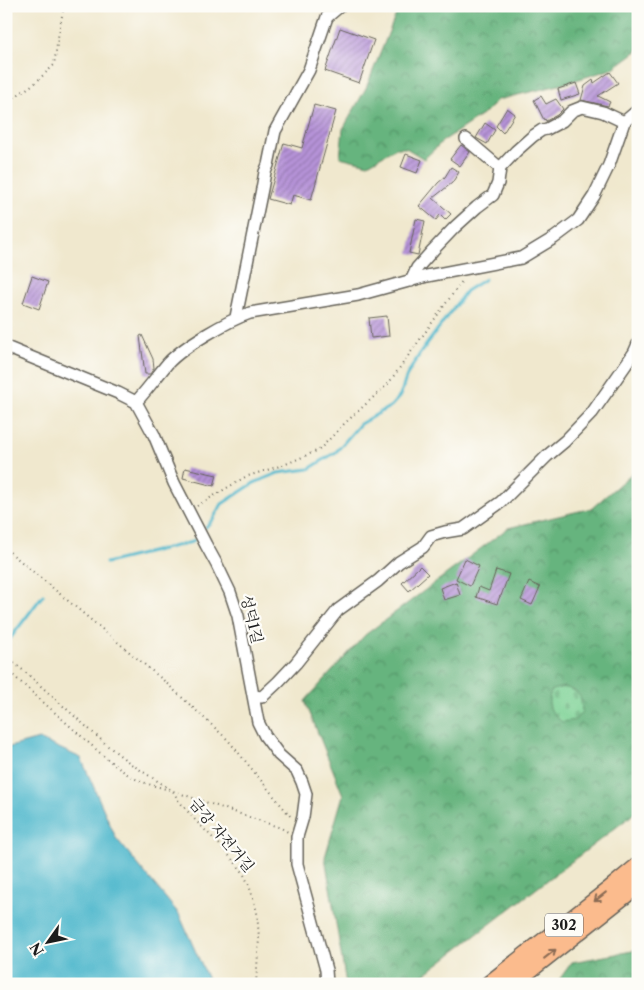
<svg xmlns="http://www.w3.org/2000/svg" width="644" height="990" viewBox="0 0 644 990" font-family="'Libre Caslon Text','Noto Serif KR',serif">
<defs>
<pattern id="forest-crowns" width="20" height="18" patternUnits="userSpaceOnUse" patternTransform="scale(1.25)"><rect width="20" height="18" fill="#66b47e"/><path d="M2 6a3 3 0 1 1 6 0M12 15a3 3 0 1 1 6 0" fill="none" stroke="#539266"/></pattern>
<pattern id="cemetery-stones" width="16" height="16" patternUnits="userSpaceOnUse" patternTransform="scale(1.25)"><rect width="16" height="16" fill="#7dd295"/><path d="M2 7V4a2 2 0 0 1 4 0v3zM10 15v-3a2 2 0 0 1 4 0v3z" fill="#6bb480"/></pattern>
<pattern id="building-hatch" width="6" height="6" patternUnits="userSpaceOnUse" patternTransform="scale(1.25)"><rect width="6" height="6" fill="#b693d8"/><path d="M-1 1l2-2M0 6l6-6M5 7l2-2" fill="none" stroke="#9377ae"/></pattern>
</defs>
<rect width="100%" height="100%" fill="#fdfcf7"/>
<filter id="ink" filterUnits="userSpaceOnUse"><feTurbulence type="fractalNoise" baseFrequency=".02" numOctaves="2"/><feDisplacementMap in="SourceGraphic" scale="10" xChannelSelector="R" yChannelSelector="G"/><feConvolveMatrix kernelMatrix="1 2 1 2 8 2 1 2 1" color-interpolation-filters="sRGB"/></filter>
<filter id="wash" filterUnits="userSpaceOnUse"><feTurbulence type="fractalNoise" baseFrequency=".0096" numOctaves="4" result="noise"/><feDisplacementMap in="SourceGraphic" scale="20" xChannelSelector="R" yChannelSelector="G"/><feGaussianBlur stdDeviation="1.12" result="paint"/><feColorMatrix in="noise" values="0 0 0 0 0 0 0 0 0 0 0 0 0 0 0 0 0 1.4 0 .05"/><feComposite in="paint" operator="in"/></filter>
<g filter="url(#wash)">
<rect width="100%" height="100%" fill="#f0e8ce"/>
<path fill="url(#forest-crowns)" stroke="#41684d" d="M401 6H638V50L612 69 563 84 497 100 485 113 443 141 424 159 406 148H396L368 164 340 157 343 129 366 88 399 7Z
M638 468V809L631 816 412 984H346L325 857 343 795 305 701 365 635 508 528 592 508Z
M638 950V984H556L572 962Z"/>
<path fill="url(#cemetery-stones)" stroke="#4c7758" d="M564 687C581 692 581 695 582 712L575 720 562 722C551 713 545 704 552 690Z"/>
<path fill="#4eb7cc" stroke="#356a74" d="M39 739 81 758 116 838 179 914 210 984H6V748Z"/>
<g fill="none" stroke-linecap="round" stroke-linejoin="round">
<path stroke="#4eb7cc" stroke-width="3" d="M206 527 213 519 222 504 254 483 278 473 309 469 336 452 360 424 391 406 400 396 407 375 421 352 466 291 485 279
M106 563 192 542 194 540
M6 644 43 595"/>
</g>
<g id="blocks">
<path fill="url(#building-hatch)" d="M340 28 374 40 359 83 325 71Z
M610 72 618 83 598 96 610 102 608 106 581 100 585 86 593 80 594 83Z
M576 83 580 94 561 100 558 89Z
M541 96 546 104 556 99 563 109 557 115 546 121 545 119 544 120 534 100Z
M314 105 336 111 311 200 293 195 290 205 268 199 284 143 302 148Z
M507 108 515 114 503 133 496 126Z
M485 123 495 130 487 144 476 138Z
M461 145 470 152 460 166 450 159Z
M406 154 422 160 417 173 401 167Z
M451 167 459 172 452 183 433 198 451 214 445 220 440 215 436 220 419 206 438 183 445 177Z
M416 219 425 221 418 255 409 253Z
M32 276 48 282 39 309 23 303Z
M387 316 389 336 371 338 369 318Z
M142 335 153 359 154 368 150 374H145L140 336Z
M185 468 217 475 214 486 183 478Z
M465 559 479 566 470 586 456 579Z
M420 566 428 574 409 591 402 583Z
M496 570 509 574 501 596H500L497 604 476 597 479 587 489 591Z
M456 582 460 595 444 600 440 588Z
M529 582 540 587 532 605 521 600Z"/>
</g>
</g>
<g filter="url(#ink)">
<use href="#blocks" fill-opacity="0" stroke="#66635a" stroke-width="1"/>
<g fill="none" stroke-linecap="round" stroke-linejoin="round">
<g stroke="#66635a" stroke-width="14">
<path id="minor" d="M466 139 500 168
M411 281 417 268 433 250 455 227 477 207 493 195 498 183 500 168 516 151 533 136 542 130 547 129 562 121 572 111 582 107 603 112 624 122
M236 317 262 189 265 172 268 165 275 131 309 70 327 17 340 6
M6 347 118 393 136 402 154 435 174 483 206 545 217 565 230 592 238 616 258 722 265 736 279 755 297 771 302 782 306 794 303 817 297 837V864L326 970 327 984
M136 402C147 390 157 376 168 363 184 346 227 321 250 313L358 295 427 276 521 258 554 238 578 220 594 196 609 165 624 122 638 110
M253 696 262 697 278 682 296 663 338 610 378 581 399 562 423 547 431 536 445 532 463 529 501 502 547 456 565 441 592 413 634 353 638 344"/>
</g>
<g stroke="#66635a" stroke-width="19">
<path id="highway" d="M489 984 610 889 638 866
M512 984 638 885"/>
</g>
<path stroke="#66635a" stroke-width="2" stroke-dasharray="1 4" stroke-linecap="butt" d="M6 103 35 83 54 65 59 31 64 6
M197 506 245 477 286 464 319 450 344 424 388 384 462 281
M6 549 163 680 228 740 291 817
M6 657 24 671 108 746 131 764 173 791 178 800 196 821 221 846 242 871 249 885 257 912 259 938 256 984
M6 669 99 752 117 767 133 778 148 784 173 791 281 828 288 832"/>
<use href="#minor" stroke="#fff" stroke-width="11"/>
<use href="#highway" stroke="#fbbb8d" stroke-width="16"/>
</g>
<defs><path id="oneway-shaft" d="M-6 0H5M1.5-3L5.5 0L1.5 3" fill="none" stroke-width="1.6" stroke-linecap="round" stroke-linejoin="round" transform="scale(1.25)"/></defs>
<g stroke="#8c6c54">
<use href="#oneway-shaft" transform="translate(600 897) rotate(142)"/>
<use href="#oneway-shaft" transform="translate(550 954) rotate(-38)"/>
</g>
</g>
<g text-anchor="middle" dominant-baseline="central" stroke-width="4.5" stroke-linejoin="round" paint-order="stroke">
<rect fill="#fdfcf7" stroke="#605f5e" stroke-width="1" x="545" y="913.5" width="38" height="23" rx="4"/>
<g font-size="14" font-weight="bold" fill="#1c1c1c">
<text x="564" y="925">302</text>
</g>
<g font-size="15" fill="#1c1c1c" stroke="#fdfcf7">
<text transform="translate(252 619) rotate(76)">성덕1길</text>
<text transform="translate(222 835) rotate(50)">금강 자전거길</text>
</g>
</g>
<rect width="644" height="990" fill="none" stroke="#fdfcf7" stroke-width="25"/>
<g transform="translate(48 942) rotate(237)" stroke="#fdfcf7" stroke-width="4" paint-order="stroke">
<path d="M0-4L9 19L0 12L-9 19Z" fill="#1c1c1c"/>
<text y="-8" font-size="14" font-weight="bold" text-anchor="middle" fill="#1c1c1c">N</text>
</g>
</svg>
